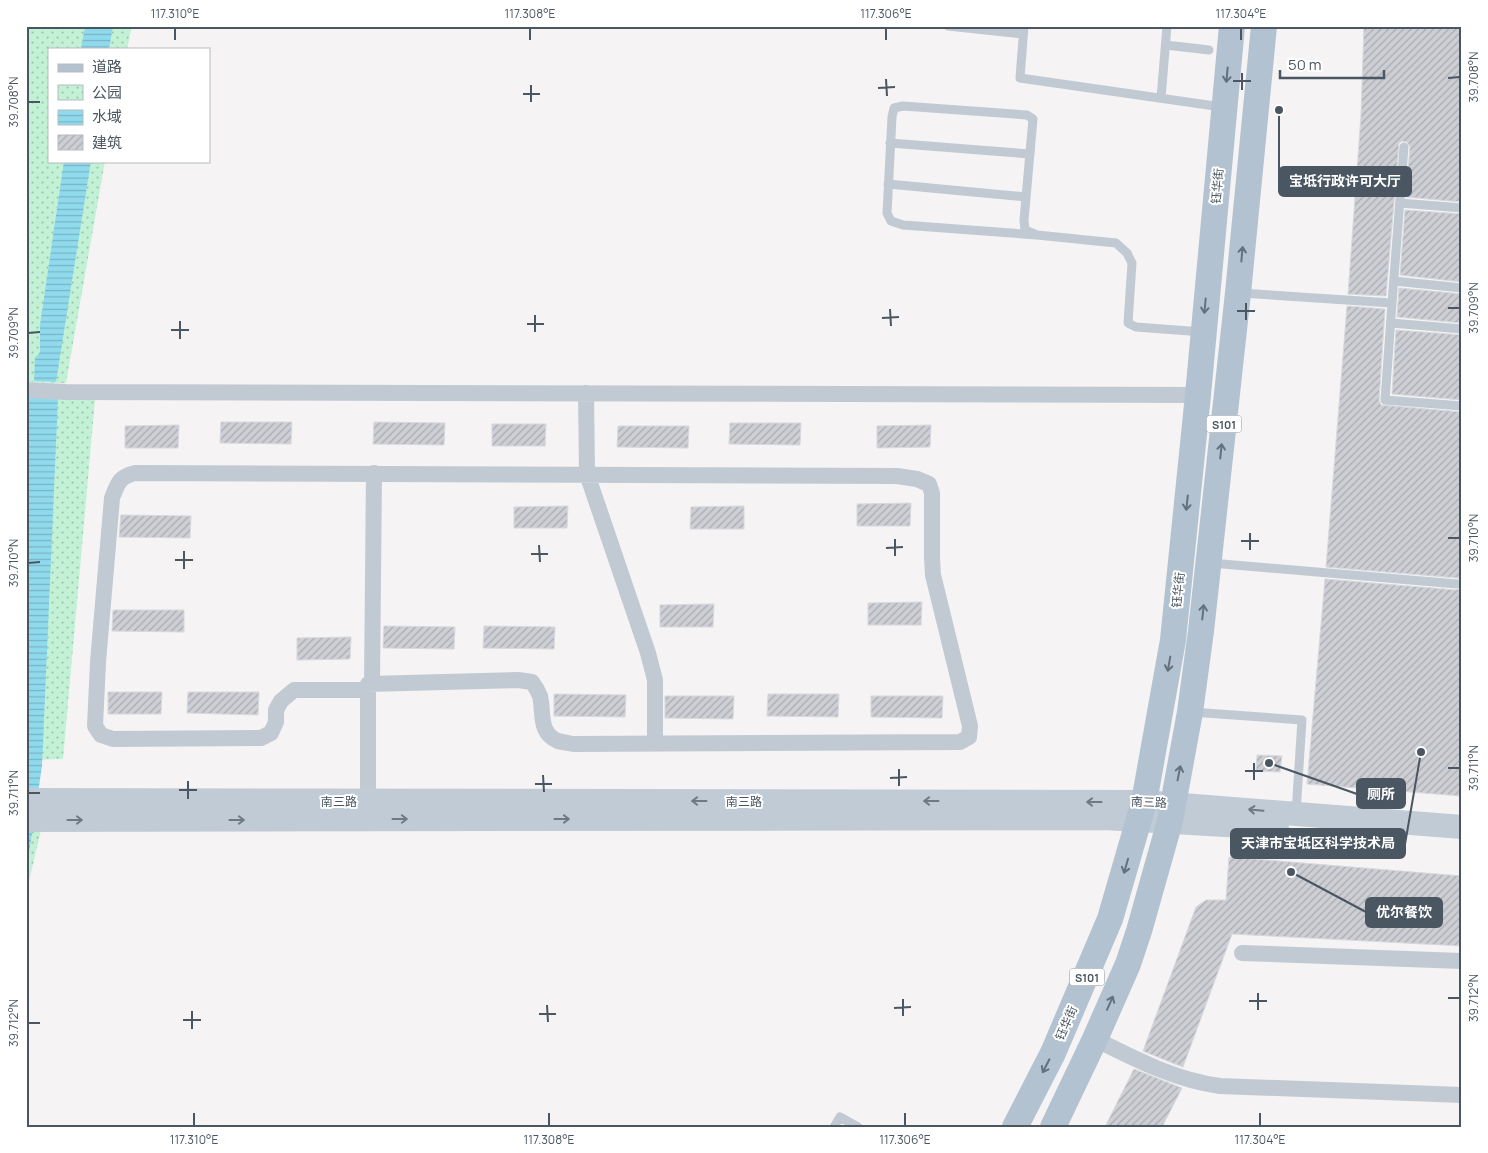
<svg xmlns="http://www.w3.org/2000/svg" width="1488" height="1153" viewBox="0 0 1488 1153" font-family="Manrope,'Noto Sans SC',sans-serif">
<defs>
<pattern id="park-dots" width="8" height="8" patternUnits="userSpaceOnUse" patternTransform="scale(1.25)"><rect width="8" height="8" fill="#c3f1d5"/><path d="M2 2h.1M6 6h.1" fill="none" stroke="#a0c6b0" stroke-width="1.8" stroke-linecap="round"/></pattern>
<pattern id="water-rules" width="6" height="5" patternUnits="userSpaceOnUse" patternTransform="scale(1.25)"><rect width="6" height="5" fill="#90daee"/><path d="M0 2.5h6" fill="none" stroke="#78b4c4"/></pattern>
<pattern id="building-hatch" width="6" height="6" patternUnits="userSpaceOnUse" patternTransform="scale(1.25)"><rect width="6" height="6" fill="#cdcfd5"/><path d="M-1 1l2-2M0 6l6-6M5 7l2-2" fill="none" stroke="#a8abb0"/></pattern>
</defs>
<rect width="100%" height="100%" fill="#f5f3f3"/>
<path fill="url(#park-dots)" d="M26 26H132L127 49H49V161H105L66 383 26 382Z
M26 397 95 400 63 759 26 760Z
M26 830H41L26 894Z"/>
<path fill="url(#water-rules)" d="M85 26H113L109 49H81Z
M64 161H91L56 382 34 381 35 358 40 352V325Z
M28 397 58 398 42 766 26 874V446Z"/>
<path fill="url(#building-hatch)" stroke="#d7d9de" d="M1364 26H1462V202L1406 197 1410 147 1407 142 1402 141 1399 143 1386 296 1348 294 1361 115Z
M1405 210 1462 214V282L1400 275Z
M1399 288 1462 294V323L1397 317Z
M1347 306 1385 309 1379 400 1381 405 1462 412V580L1458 578 1326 567Z
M1396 330 1462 335V400L1392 394Z
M221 422H292L291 444 220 443Z
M374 422 445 423 444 445 373 444Z
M730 423H801L800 445 729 444Z
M492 424H546L545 446H492Z
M179 425 178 448H125V426Z
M931 425 930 447 877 448V426Z
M618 426H689L688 448 617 447Z
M911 503 910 526H857V504Z
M568 506 567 528H514V507Z
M744 506V529H690L691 507Z
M121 515 191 516 190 538 119 537Z
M1325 579 1456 590 1462 588V796L1307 784Z
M922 602 921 625H868V603Z
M714 604 713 627H660V605Z
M113 610H184V632L112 631Z
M384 626 455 627 454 649 383 648Z
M484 626 555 627 554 649 483 648Z
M351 637 350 659 297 660V638Z
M108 692H162L161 714H108Z
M188 692H259L258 715 187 713Z
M554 694 626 695 625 717 554 716Z
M768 694H839L838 717 767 716Z
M665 696H734L733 719 665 718Z
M871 696H943L942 718 871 717Z
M1257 755 1282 756 1280 772 1256 771Z
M1229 857 1462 876V946L1232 934 1183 1067 1175 1064 1143 1051 1196 907 1206 900H1226Z
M1134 1069 1182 1088 1162 1127H1105Z"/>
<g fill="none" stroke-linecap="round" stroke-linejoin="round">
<path stroke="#c1cad2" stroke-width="9" d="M948 26 1023 34
M1024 26 1020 78 1222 107
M1166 45 1209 50
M1161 98 1167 26
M890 143 1030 154
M888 184 1026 197
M1400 203 1462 208
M1037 235 903 225 891 221 887 213 892 117 894 108 903 106 1027 115 1033 119 1024 220 1025 230 1037 235 1116 243 1127 253 1132 263 1128 323 1136 327 1203 332
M1394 281 1462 288
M1241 293 1392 303 1385 400 1462 406
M1392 303 1404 147
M1391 323 1462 329
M1211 563 1457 584
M1191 712 1302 720 1296 813
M834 1127 840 1117 858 1127"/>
<path stroke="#c1cad2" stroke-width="16" d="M26 390 66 392 1198 395
M586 393 587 474 648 653 655 680V743
M372 684 374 473
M367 690H294L281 701 276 710V722L271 733 261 738 113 739 101 735 95 726 98 662 112 498C118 483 119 477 135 473L897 476 917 479 929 484 932 493V558L933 575 970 726 969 737 960 742 573 744C568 743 562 742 558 741 538 733 544 712 540 696 538 691 535 686 532 682L518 680 368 684V801
M1242 953 1462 961
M1095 1039C1135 1059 1175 1080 1220 1086L1462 1095"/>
<path stroke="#c1cbd6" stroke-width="24" d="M26 800 1144 802 1462 827
M26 820 1104 818 1277 828"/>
<path stroke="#b3c2d1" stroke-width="26" d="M1015 1127 1053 1053 1110 919 1144 802 1173 640 1198 395 1232 26
M1053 1127 1095 1039 1128 964 1139 931 1170 821 1190 712 1201 631 1238 293 1264 26"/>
</g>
<defs><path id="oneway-shaft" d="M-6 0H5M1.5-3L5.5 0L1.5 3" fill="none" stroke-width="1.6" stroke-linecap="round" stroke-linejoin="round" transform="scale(1.25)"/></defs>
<g stroke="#64717d">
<use href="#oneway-shaft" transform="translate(1227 75) rotate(95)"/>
<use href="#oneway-shaft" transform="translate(1242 254) rotate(-85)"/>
<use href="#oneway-shaft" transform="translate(1205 306) rotate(95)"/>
<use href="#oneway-shaft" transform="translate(1221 451) rotate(-84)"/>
<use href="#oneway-shaft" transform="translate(1187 503) rotate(96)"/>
<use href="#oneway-shaft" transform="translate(1203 612) rotate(-84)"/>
<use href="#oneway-shaft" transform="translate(1169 664) rotate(100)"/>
<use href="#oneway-shaft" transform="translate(1179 773) rotate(-79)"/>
<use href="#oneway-shaft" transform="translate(1126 866) rotate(106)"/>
<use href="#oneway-shaft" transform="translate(1110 1003) rotate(-66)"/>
<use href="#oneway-shaft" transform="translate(1046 1066) rotate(117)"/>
</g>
<g stroke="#6e7984">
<use href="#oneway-shaft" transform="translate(699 801) rotate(-180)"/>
<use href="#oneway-shaft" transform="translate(931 801) rotate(-180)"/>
<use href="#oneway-shaft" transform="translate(1094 802) rotate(-180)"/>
<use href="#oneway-shaft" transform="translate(1256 810) rotate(-175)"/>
<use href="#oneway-shaft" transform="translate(400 819)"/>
<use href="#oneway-shaft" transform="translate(562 819)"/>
<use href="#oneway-shaft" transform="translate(75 820)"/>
<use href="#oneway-shaft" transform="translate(237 820)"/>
</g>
<path fill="none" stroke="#4a5661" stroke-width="2" d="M175 28V40M530 28V40M886 28V40M1241 28V40M1242 73V90M1448 78 1460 77M886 79 887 96M1233 81H1251M531 85V102M878 88 895 87M523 94H540M28 102H40M1246 303V320M1448 308H1460M890 309 891 326M1237 311H1255M535 315V332M882 318 899 317M180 321V339M527 324H544M171 330H189M28 333 40 332M1250 533V550M1448 538H1460M895 539V556M1241 541H1259M539 545 540 562M886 548 903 547M184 551V569M531 554H548M175 560H193M28 563 40 562M1254 763V780M1448 768H1460M899 769V786M1245 771H1263M543 775 544 792M890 778 907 777M188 781V799M535 784H552M179 790H197M28 793H40M1258 993V1010M1448 998H1460M903 999V1016M1249 1001H1267M547 1005 548 1022M894 1008 911 1007M192 1011V1029M539 1014H556M183 1020H201M28 1023H40M194 1113V1126M549 1113V1126M905 1113V1126M1260 1113V1126"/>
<g text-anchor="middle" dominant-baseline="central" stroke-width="4" stroke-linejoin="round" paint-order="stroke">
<g fill="#fff" stroke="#808990" stroke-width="1">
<rect x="1206.5" y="415.5" width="35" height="17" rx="4"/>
<rect x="1069.5" y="968.5" width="35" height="17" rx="4"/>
</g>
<g font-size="11" font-weight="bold" fill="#4a5661">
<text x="1224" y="424">S101</text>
<text x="1087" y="977">S101</text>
</g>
<g font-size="12" fill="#4a5661" stroke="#fff">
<text transform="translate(1217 186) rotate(-85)">钰华街</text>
<text transform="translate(1178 590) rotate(-84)">钰华街</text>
<text x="339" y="801">南三路</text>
<text x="744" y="801">南三路</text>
<text transform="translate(1149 802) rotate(2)">南三路</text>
<text transform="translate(1066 1023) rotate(-66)">钰华街</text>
</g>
</g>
<path fill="none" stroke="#4a5661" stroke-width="2" d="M1279 110L1279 182M1269 763L1357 794M1421 752L1405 844M1291 872L1366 912"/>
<g fill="#4a5661" stroke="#fff" stroke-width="2">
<circle cx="1279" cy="110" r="5"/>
<circle cx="1269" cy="763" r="5"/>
<circle cx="1421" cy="752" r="5"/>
<circle cx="1291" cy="872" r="5"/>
</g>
<g fill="#4a5661" stroke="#4a5661" stroke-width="2">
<rect x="1279" y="167" width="132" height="29" rx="5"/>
<rect x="1357" y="779" width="48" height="29" rx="5"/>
<rect x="1231" y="829" width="174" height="29" rx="5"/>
<rect x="1366" y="898" width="76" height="29" rx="5"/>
</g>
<g font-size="14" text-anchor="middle" font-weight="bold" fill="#fff">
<text x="1345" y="186">宝坻行政许可大厅</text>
<text x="1381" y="799">厕所</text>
<text x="1318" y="848">天津市宝坻区科学技术局</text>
<text x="1404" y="917">优尔餐饮</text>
</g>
<rect width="1488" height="1153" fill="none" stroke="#ffffff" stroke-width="55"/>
<rect x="48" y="48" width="162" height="115" fill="#ffffff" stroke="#b7bbc0"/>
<rect x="58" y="64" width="25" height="8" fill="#b3c2d1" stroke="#b7bbc0"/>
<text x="92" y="72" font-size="15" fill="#4a5661">道路</text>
<rect x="58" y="85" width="25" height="15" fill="url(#park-dots)" stroke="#b7bbc0"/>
<text x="92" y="98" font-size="15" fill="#4a5661">公园</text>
<rect x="58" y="110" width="25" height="15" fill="url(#water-rules)" stroke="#b7bbc0"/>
<text x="92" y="122" font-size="15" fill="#4a5661">水域</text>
<rect x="58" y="135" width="25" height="15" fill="url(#building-hatch)" stroke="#b7bbc0"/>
<text x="92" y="148" font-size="15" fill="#4a5661">建筑</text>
<path d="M1280 70v8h104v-8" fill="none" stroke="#4a5661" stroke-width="2.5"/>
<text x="1288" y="70" font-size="15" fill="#4a5661" stroke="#ffffff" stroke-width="4" paint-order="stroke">50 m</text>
<rect x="28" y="28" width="1432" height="1098" fill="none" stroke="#4a5661" stroke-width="2"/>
<g font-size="12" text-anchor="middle" fill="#4a5661">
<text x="175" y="18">117.310°E</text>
<text x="530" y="18">117.308°E</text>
<text x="886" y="18">117.306°E</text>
<text x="1241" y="18">117.304°E</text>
<text transform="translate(1474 77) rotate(-90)" y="4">39.708°N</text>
<text transform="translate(14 102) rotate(-90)" y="4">39.708°N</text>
<text transform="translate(1474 308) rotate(-90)" y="4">39.709°N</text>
<text transform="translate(14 333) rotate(-90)" y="4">39.709°N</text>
<text transform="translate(1474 538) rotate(-90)" y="4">39.710°N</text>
<text transform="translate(14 563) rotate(-90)" y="4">39.710°N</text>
<text transform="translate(1474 768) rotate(-90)" y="4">39.711°N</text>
<text transform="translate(14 793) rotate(-90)" y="4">39.711°N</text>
<text transform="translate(1474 998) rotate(-90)" y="4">39.712°N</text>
<text transform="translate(14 1023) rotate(-90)" y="4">39.712°N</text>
<text x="194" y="1144">117.310°E</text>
<text x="549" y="1144">117.308°E</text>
<text x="905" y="1144">117.306°E</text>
<text x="1260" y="1144">117.304°E</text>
</g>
</svg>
